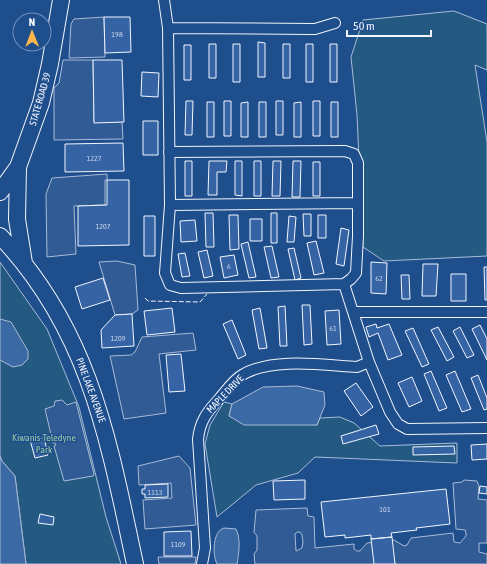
<svg xmlns="http://www.w3.org/2000/svg" width="487" height="564" viewBox="0 0 487 564" font-family="'Asap Condensed',sans-serif">
<rect width="100%" height="100%" fill="#1f4e8c"/>
<path fill="#245a82" stroke="#a8bbd7" d="M454 11 487 24V70L475 65 487 142V256L384 261 363 247 357 115 351 57 363 20Z
M0 262 47 329 79 407 106 517 121 564H26L15 476 2 461 0 456Z
M224 402 232 404 229 416 317 425 320 418 340 417 354 423 380 446 457 443V463L315 457 298 473 256 485 217 517 205 444 210 425Z"/>
<path fill="#305b95" stroke="#a8bbd7" fill-rule="evenodd" d="M104 17 105 57 69 58 71 24 74 19Z
M63 60H93L94 122H122L123 139 54 140V88L59 83Z
M107 174V180H105V205L74 206 76 254 47 257 46 194 52 178Z
M117 261 135 265 138 310 132 314 115 315 99 262Z
M193 333 196 350 159 354 166 413 124 419 110 356 131 355 135 352 142 337Z
M62 400 67 405 76 402 94 474 93 476 64 481 54 446 56 445 55 443H53L45 409 54 406 55 401Z
M179 456 190 468 196 525 145 529 143 500 172 498 171 483 139 485 138 466Z
M464 480 477 481 479 486 478 499 487 500V543H479V552L487 554V564H396L394 561 373 564H255L254 554 257 550V536L254 532 256 510 307 508 308 516 314 517 315 548 354 544V549L357 551H360L367 543 394 540 404 546 407 545 411 538 453 533 454 542 460 543 466 536V533L465 530 456 529 453 483 462 482ZM297 532H300L302 535 303 542 302 548 296 551 295 534Z
M158 557H196L195 564H159Z"/>
<path fill="#3b69a3" stroke="#a8bbd7" d="M0 319 11 322 28 351V359L22 365 13 367 0 360Z
M297 386 324 392 325 405 317 425H244L229 416 232 404 263 387Z
M0 456 2 461 15 476 26 564H0Z
M224 528 236 529C241 539 239 553 237 564H217C212 554 213 531 224 528Z"/>
<path fill="#3563a3" stroke="#f2f6ff" d="M104 17H130L131 52 105 53Z
M258 42 265 43V77H258Z
M209 44H216V78H209Z
M233 44H240V82H233Z
M283 44H290V78H283Z
M306 44H313V82H306Z
M330 44H337V82H330Z
M184 45H191V80H184Z
M93 60H122L124 122 94 123Z
M142 72 159 73 158 97 141 96Z
M186 101H193L192 135H185Z
M224 101H231V136H224Z
M276 101H283V135H276Z
M313 101H320V136H313Z
M207 102H214V137H207Z
M248 102V137H241V103Z
M259 102H266V137H259Z
M301 102V137H294V103Z
M331 102H338V137H331Z
M143 121H158V155H143Z
M123 143 124 171 65 172V144Z
M185 161H192V196H185Z
M209 161H227L226 172H217V195H208Z
M235 161H242V196L235 195Z
M254 161H261V196H254Z
M273 161H281L280 196H272Z
M293 161H301L300 197H292Z
M313 162H320V196H313Z
M107 180H129V245L78 246V206L107 205Z
M205 213H213L214 247H206Z
M271 213H277V243H271Z
M303 214H311V236H304Z
M229 215H238L239 249 230 250Z
M318 215H326V238H318Z
M144 216H155V256H144Z
M289 216 296 217 294 242H287Z
M250 219H262V241H250Z
M195 220 197 241 181 242 180 221Z
M341 228 349 230 344 266 336 264Z
M316 241 324 273 314 275 307 243Z
M248 242 256 277 249 278 241 244Z
M272 246 279 277 271 278 264 247Z
M294 248 301 278 295 280 288 249Z
M207 250 213 276 204 278 198 252Z
M185 253 190 276 182 277 178 254Z
M234 255 238 275 224 278 220 257Z
M371 262 387 263 386 294 371 293Z
M423 264H438L436 296H422Z
M484 267H487V300H485Z
M451 274H466V301H451Z
M401 275H409L410 299H402Z
M103 278 110 300 82 309 75 287Z
M302 305H310L312 344 304 345Z
M285 306 287 346H280L278 307Z
M172 308 175 332 147 335 144 311Z
M260 308 267 348 259 349 252 310Z
M339 310 341 344 327 345 325 311Z
M132 314 134 346 102 348 101 330 115 315Z
M232 320 246 355 238 359 223 324Z
M376 324 377 328 389 324 402 355 388 360 378 333 369 337 366 327Z
M480 325 487 339V360L472 329Z
M438 327 454 357 447 361 431 330Z
M460 327 474 355 467 358 453 331Z
M413 328 429 364 422 367 405 331Z
M181 354 185 391 169 392 166 355Z
M431 371 447 408 439 411 424 374Z
M455 371 471 409 462 412 446 375Z
M478 375 487 398V409L484 410 471 378Z
M412 377 422 401 409 407 398 383Z
M356 383 373 407 361 416 344 391Z
M376 425 379 434 343 444 341 436Z
M44 437 48 455 35 458 30 440Z
M487 444V459L472 460 471 445Z
M454 446 455 454 413 455V447Z
M305 480V499L274 500 273 481Z
M168 484V497L145 498V494H142V489H145V485Z
M480 486 487 487V494L479 493Z
M446 489 450 524 416 528 417 530 391 533 392 537 371 539V535L345 538V535L325 537 321 502Z
M40 514 54 517 53 525 38 523Z
M191 531 192 556H164V532Z
M392 537 395 564H374L371 539Z"/>
<g fill="none" stroke-linecap="round" stroke-linejoin="round">
<g stroke="#f2f6ff" stroke-width="12">
<path id="minor" d="M164 0 168 28 170 205 165 273 170 285 181 288 344 284 351 279 356 273 358 236V163L354 154 345 151 169 152
M168 28 315 29 335 23
M170 205 358 203
M344 284 369 362 390 412 398 424 407 429 487 428
M353 312H487
M202 564 205 548 198 439C200 421 207 412 219 399 226 391 233 380 242 375 272 357 323 365 357 367L369 362"/>
</g>
<g stroke="#f2f6ff" stroke-width="18">
<path id="primary" d="M18 167 17 219 24 263
M0 192 18 167 41 103 50 64 61 0
M0 236C90 330 109 442 135 564"/>
</g>
<use href="#minor" stroke="#1f4e8c" stroke-width="10"/>
<use href="#primary" stroke="#1f4e8c" stroke-width="16"/>
<path stroke="#f2f6ff" stroke-width="1" stroke-dasharray="5 2" stroke-linecap="butt" d="M145 298 148 301 200 302 207 294"/>
</g>
<g text-anchor="middle" dominant-baseline="central" stroke-width="3" stroke-linejoin="round" paint-order="stroke">
<g font-size="8" fill="#c3d1e8">
<text x="117" y="34">198</text>
<text x="94" y="158">1227</text>
<text x="103" y="226">1207</text>
<text x="229" y="266">6</text>
<text x="379" y="278">62</text>
<text x="333" y="328">61</text>
<text x="118" y="338">1209</text>
<text x="155" y="492">1113</text>
<text x="385" y="509">101</text>
<text x="178" y="544">1109</text>
</g>
<g font-size="10" fill="#f2f6ff" stroke="#1f4e8c">
<text transform="translate(40 99) rotate(-74)">STATE ROAD 39</text>
<text transform="translate(91 390) rotate(70)">PINE LAKE AVENUE</text>
<text transform="translate(225 394) rotate(-46)">MAPLE DRIVE</text>
</g>
<g font-size="10" fill="#97c8a6" stroke="#1f4e8c">
<text x="44" y="437">Kiwanis-Teledyne<tspan x="44" dy="12">Park</tspan></text>
</g>
</g>
<g transform="translate(32 32) rotate(359)"><circle r="19" fill="#1f4e8c" stroke="#7391ba"/>
<path d="M0-3L7 15L0 10L-7 15Z" fill="#ffb74d"/>
<text y="-6" font-size="11" font-weight="bold" text-anchor="middle" fill="#f2f6ff">N</text>
</g>
<path d="M347 30v6h84v-6" fill="none" stroke="#f2f6ff" stroke-width="2"/>
<text x="353" y="30" font-size="12" fill="#f2f6ff" stroke="#1f4e8c" stroke-width="3" paint-order="stroke">50 m</text>
</svg>
